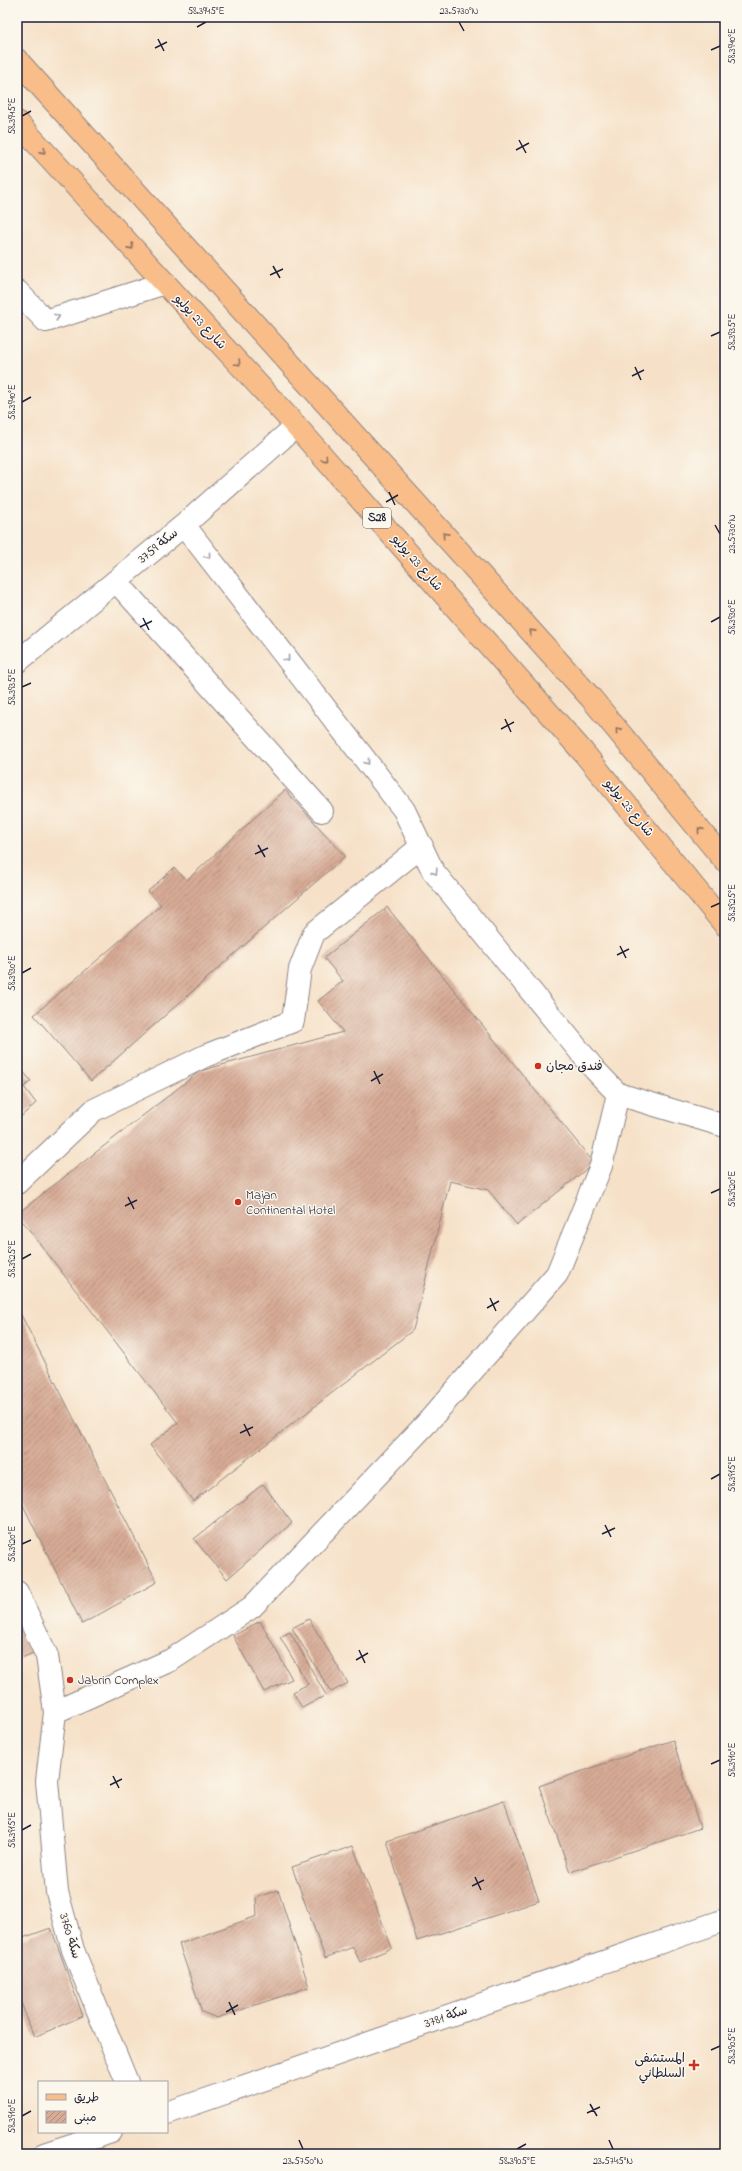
<svg xmlns="http://www.w3.org/2000/svg" width="742" height="2171" viewBox="0 0 742 2171" font-family="'Indie Flower','Playpen Sans Arabic',sans-serif">
<defs>
<pattern id="building-hatch" width="6" height="6" patternUnits="userSpaceOnUse"><rect width="6" height="6" fill="#d7ab95"/><path d="M-1 1l2-2M0 6l6-6M5 7l2-2" fill="none" stroke="#ae8b7b"/></pattern>
</defs>
<rect width="100%" height="100%" fill="#fbf7ec"/>
<filter id="ink" filterUnits="userSpaceOnUse"><feTurbulence type="fractalNoise" baseFrequency=".025" numOctaves="2"/><feDisplacementMap in="SourceGraphic" scale="8" xChannelSelector="R" yChannelSelector="G"/><feConvolveMatrix kernelMatrix="1 2 1 2 8 2 1 2 1" color-interpolation-filters="sRGB"/></filter>
<filter id="wash" filterUnits="userSpaceOnUse"><feTurbulence type="fractalNoise" baseFrequency=".012" numOctaves="4" result="noise"/><feDisplacementMap in="SourceGraphic" scale="16" xChannelSelector="R" yChannelSelector="G"/><feGaussianBlur stdDeviation="0.9" result="paint"/><feColorMatrix in="noise" values="0 0 0 0 0 0 0 0 0 0 0 0 0 0 0 0 0 1.4 0 .05"/><feComposite in="paint" operator="in"/></filter>
<g filter="url(#wash)">
<rect width="100%" height="100%" fill="#f6e1c8"/>
<g id="blocks">
<path fill="url(#building-hatch)" d="M285 790 345 856 91 1081 34 1015 161 905 148 891 174 868 187 880Z
M387 907 594 1163 517 1225 488 1190 450 1181 413 1330 193 1501 150 1445 178 1423 17 1214 200 1071 343 1032 318 1001 343 981 324 958Z
M17 1064 31 1081 24 1087 36 1103 17 1120Z
M17 1307 157 1582 82 1624 17 1493Z
M263 1484 292 1523 227 1579 194 1539Z
M17 1611 38 1651 17 1660Z
M309 1619 348 1683 331 1692 292 1628Z
M260 1621 292 1679 264 1692 233 1636Z
M290 1632 326 1695 302 1708 293 1692 308 1684 280 1637Z
M673 1740 700 1828 570 1872 539 1786Z
M504 1801 539 1901 417 1941 387 1841Z
M353 1846 392 1948 360 1962 353 1947 325 1958 292 1867Z
M278 1890 309 1987 217 2018 202 2012 179 1944 257 1916 256 1898Z
M51 1928 83 2016 34 2037 17 1992V1940Z"/>
</g>
</g>
<g filter="url(#ink)">
<use href="#blocks" fill-opacity="0" stroke="#8c8282" stroke-width="1"/>
<g fill="none" stroke-linecap="round" stroke-linejoin="round">
<g stroke="#8c8282" stroke-width="24">
<path id="minor" d="M17 291 46 321 165 283
M184 525 404 810 433 871 595 1070 618 1094 725 1126
M116 581 322 811
M17 662 184 525 296 426
M17 1183 94 1110 205 1056 293 1021 300 969 314 933 422 846
M17 1592 47 1656 55 1712 47 1781 57 1892 73 1950 127 2082
M55 1712 171 1660 252 1607 426 1424 557 1274 601 1166 618 1094
M167 2113 725 1920
M44 2154 111 2132"/>
</g>
<g stroke="#8c8282" stroke-width="24">
<path id="major" d="M17 60 591 698 725 861
M17 122 296 426 583 752 725 925"/>
</g>
<use href="#minor" stroke="#fff" stroke-width="22"/>
<use href="#major" stroke="#f9bd89" stroke-width="22"/>
</g>
<defs><path id="oneway-chevron" d="M-2-3.5L2.5 0L-2 3.5" fill="none" stroke-width="1.6" stroke-linecap="round" stroke-linejoin="round"/></defs>
<g stroke="#8e7062">
<use href="#oneway-chevron" transform="translate(43 151) rotate(48)"/>
<use href="#oneway-chevron" transform="translate(131 247) rotate(48)"/>
<use href="#oneway-chevron" transform="translate(238 363) rotate(47)"/>
<use href="#oneway-chevron" transform="translate(325 459) rotate(49)"/>
<use href="#oneway-chevron" transform="translate(445 535) rotate(-132)"/>
<use href="#oneway-chevron" transform="translate(532 632) rotate(-132)"/>
<use href="#oneway-chevron" transform="translate(618 730) rotate(-129)"/>
<use href="#oneway-chevron" transform="translate(700 830) rotate(-129)"/>
</g>
<g stroke="#9c9ca7">
<use href="#oneway-chevron" transform="translate(57 317) rotate(-18)"/>
<use href="#oneway-chevron" transform="translate(208 556) rotate(52)"/>
<use href="#oneway-chevron" transform="translate(287 659) rotate(52)"/>
<use href="#oneway-chevron" transform="translate(367 762) rotate(52)"/>
<use href="#oneway-chevron" transform="translate(435 872) rotate(57)"/>
</g>
</g>
<path fill="none" stroke="#22223b" stroke-width="1.5" d="M459 22 464 31M197 27 206 22M158 39 164 51M155 48 167 42M711 50 720 46M22 116 31 111M519 140 526 153M516 150 529 143M273 266 280 278M270 275 283 269M711 336 720 332M635 367 641 380M632 376 644 370M22 402 31 397M389 492 395 505M386 502 398 495M715 525 720 534M143 618 149 630M711 622 720 617M140 627 152 621M22 687 31 683M505 719 511 732M501 729 514 722M258 845 265 857M255 854 268 848M711 907 720 903M620 946 626 958M617 955 629 949M22 973 31 968M374 1071 380 1084M371 1081 383 1074M711 1193 720 1189M128 1197 134 1209M125 1206 137 1200M22 1259 31 1254M490 1298 496 1311M487 1308 499 1301M244 1424 250 1436M240 1433 253 1427M711 1479 720 1474M605 1525 611 1537M602 1534 615 1528M22 1544 31 1540M359 1650 365 1663M356 1660 368 1653M711 1764 720 1760M113 1776 119 1788M110 1785 122 1779M22 1830 31 1825M475 1877 481 1890M472 1886 484 1880M229 2002 235 2015M226 2012 238 2005M711 2050 720 2046M590 2104 597 2116M587 2113 600 2107M22 2116 31 2111M299 2140 303 2149M609 2140 613 2149M517 2149 526 2144"/>
<g fill="#c8321e" stroke="#fbf7ec" stroke-width="1.5">
<circle cx="538" cy="1066" r="4"/>
<circle cx="238" cy="1202" r="4"/>
<circle cx="70" cy="1680" r="4"/>
<path d="M692 2059h4v4h4v4h-4v4h-4v-4h-4v-4h4z"/>
</g>
<g text-anchor="middle" dominant-baseline="central" stroke-width="3" stroke-linejoin="round" paint-order="stroke">
<rect fill="#fbf7ec" stroke="#636270" stroke-width="1" x="363" y="508" width="28" height="20" rx="3"/>
<g font-size="12" font-weight="bold" fill="#22223b">
<text x="377" y="518">S28</text>
</g>
<g font-size="13" fill="#22223b" stroke="#fbf7ec">
<text transform="translate(200 322) rotate(47)">شارع 23 يوليو</text>
<text transform="translate(158 546) rotate(-39)">سكة 3759</text>
<text transform="translate(417 563) rotate(49)">شارع 23 يوليو</text>
<text transform="translate(629 808) rotate(51)">شارع 23 يوليو</text>
<text transform="translate(70 1936) rotate(73)">سكة 3760</text>
<text transform="translate(446 2017) rotate(-19)">سكة 3781</text>
</g>
<g font-size="13" fill="#22223b" stroke="#fbf7ec" text-anchor="start">
<text x="546" y="1066">فندق مجان</text>
<text x="246" y="1195">Majan<tspan x="246" dy="15">Continental Hotel</tspan></text>
<text x="78" y="1680">Jabrin Complex</text>
<text x="685" y="2058" text-anchor="end">المستشفى<tspan x="685" dy="15">السلطاني</tspan></text>
</g>
</g>
<rect width="742" height="2171" fill="none" stroke="#fbf7ec" stroke-width="44"/>
<rect x="38" y="2081" width="130" height="52" fill="#fbf7ec" stroke="#a4a2a5"/>
<rect x="46" y="2094" width="20" height="6" fill="#f9bd89" stroke="#a4a2a5"/>
<text x="74" y="2101" font-size="12" fill="#22223b">طريق</text>
<rect x="46" y="2111" width="20" height="12" fill="url(#building-hatch)" stroke="#a4a2a5"/>
<text x="74" y="2121" font-size="12" fill="#22223b">مبنى</text>
<rect x="22" y="22" width="698" height="2127" fill="none" stroke="#22223b" stroke-width="1.5"/>
<g font-size="10" text-anchor="middle" fill="#22223b">
<text x="206" y="14">58.3945°E</text>
<text x="459" y="14">23.5730°N</text>
<text transform="translate(731 46) rotate(-90)" y="4">58.3940°E</text>
<text transform="translate(11 116) rotate(-90)" y="4">58.3945°E</text>
<text transform="translate(731 332) rotate(-90)" y="4">58.3935°E</text>
<text transform="translate(11 402) rotate(-90)" y="4">58.3940°E</text>
<text transform="translate(731 534) rotate(-90)" y="4">23.5730°N</text>
<text transform="translate(731 617) rotate(-90)" y="4">58.3930°E</text>
<text transform="translate(11 687) rotate(-90)" y="4">58.3935°E</text>
<text transform="translate(731 903) rotate(-90)" y="4">58.3925°E</text>
<text transform="translate(11 973) rotate(-90)" y="4">58.3930°E</text>
<text transform="translate(731 1189) rotate(-90)" y="4">58.3920°E</text>
<text transform="translate(11 1259) rotate(-90)" y="4">58.3925°E</text>
<text transform="translate(731 1474) rotate(-90)" y="4">58.3915°E</text>
<text transform="translate(11 1544) rotate(-90)" y="4">58.3920°E</text>
<text transform="translate(731 1760) rotate(-90)" y="4">58.3910°E</text>
<text transform="translate(11 1830) rotate(-90)" y="4">58.3915°E</text>
<text transform="translate(731 2046) rotate(-90)" y="4">58.3905°E</text>
<text transform="translate(11 2116) rotate(-90)" y="4">58.3910°E</text>
<text x="303" y="2164">23.5750°N</text>
<text x="517" y="2164">58.3905°E</text>
<text x="613" y="2164">23.5745°N</text>
</g>
</svg>
